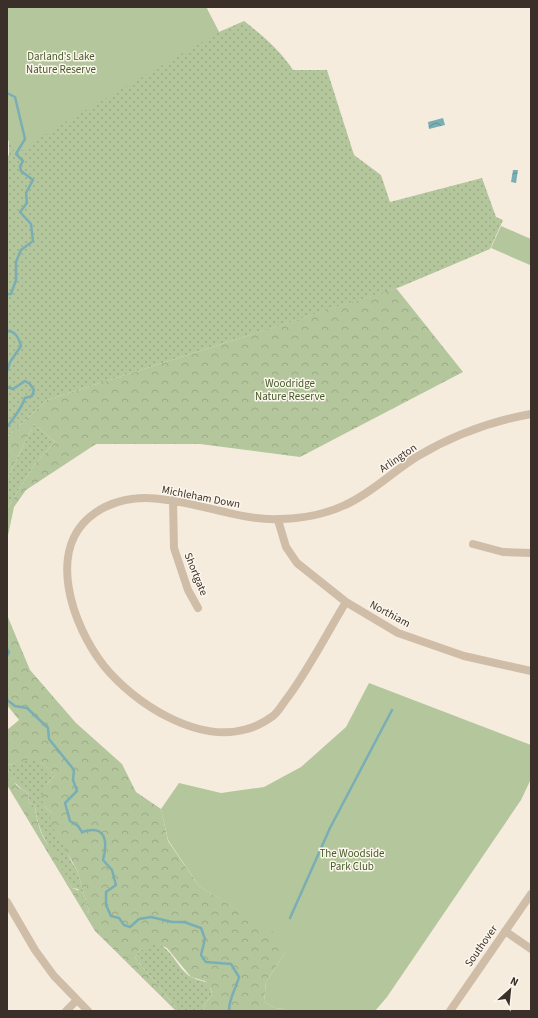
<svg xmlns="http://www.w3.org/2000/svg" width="538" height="1018" viewBox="0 0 538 1018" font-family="'Source Sans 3',sans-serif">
<defs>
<pattern id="grass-dots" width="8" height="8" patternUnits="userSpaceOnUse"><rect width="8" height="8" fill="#b4c69c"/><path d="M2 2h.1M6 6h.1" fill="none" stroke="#9caa86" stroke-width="1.8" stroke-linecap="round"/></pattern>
<pattern id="forest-crowns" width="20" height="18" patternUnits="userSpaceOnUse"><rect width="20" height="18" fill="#b4c69c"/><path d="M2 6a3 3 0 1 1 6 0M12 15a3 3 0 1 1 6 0" fill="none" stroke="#9caa86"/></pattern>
<pattern id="water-waves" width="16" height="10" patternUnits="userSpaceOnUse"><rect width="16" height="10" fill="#7aaeb5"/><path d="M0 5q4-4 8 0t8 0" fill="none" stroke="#658e93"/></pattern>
</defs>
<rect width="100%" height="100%" fill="#f5ecde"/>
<path fill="url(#grass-dots)" d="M7 7H206L219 32 244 21C263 36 280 50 293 70H327L354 155 381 175 390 202 482 178 496 217 503 220 490 249 400 287 47 400 7 437V153L9 156Z
M34 424 55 442 34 465 7 509V479Z
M32 758 42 763 55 775 47 784 44 806 52 813 71 861 77 870 89 911 88 913 78 889 72 888C59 862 37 835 35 806L28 802 29 794C18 787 7 777 7 763L10 765Z
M157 942C174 952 177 968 191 977 202 983 210 978 212 995L205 1004 203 1011H179L135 958 139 951Z"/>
<path fill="url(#forest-crowns)" d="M396 288 463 372 300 457 200 444H96L26 490 14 507 7 540V509L34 465 55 442 34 424 7 479V437L47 400Z
M7 615 30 670 76 723 122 764 136 792 161 809 168 841 199 886 277 934 285 953 266 982 264 1002 275 1008 284 1009 287 1011H203L205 1004 212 995 211 989 205 981 191 977 167 948 157 943 139 951 135 958 179 1011H176L95 931 7 785V769L17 786 29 794 28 802 35 806C36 822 44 847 59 856V863L72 888 80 891 88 913 89 911 77 870 49 821 52 813 44 806 41 798 47 784 55 775 42 763 32 759 10 765 7 763V730L19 720 7 705Z"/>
<path fill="#b4c69c" d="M7 7H206L219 32 57 127 16 154 7 138Z
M501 226 531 239 530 265 491 248Z
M369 683 531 745V779L521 800 387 997 375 1011H287L284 1009 275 1008 264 1002 266 982 285 953 270 943 276 934 199 886 168 840 161 809 179 783 221 793 264 787 301 767 346 727Z"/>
<path fill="url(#water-waves)" d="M443 118 445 125 429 129 428 122Z
M513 170H518L516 183 511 182Z"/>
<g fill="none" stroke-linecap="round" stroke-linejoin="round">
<path stroke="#7aaeb5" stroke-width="2.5" d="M7 93 15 97 25 139 16 154 23 161 20 166 21 171 33 180 26 193 27 203 20 212 31 224 33 241 21 250 16 262V280L11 294H7
M7 331C16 331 19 339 21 346L10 362 7 371
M7 387 13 389 25 381 30 384 34 390 32 396 25 398C21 410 14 417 7 427
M7 649 9 652 7 656
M7 700 15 706 27 708 48 728 49 739 74 770 73 780 77 791 65 803 70 821 78 826 82 832C106 824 108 841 103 860L112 870 116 885 106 892V905L111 916 119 918 124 925 130 927 139 919 151 917 172 922H184L201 928 205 939 201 955 206 962 231 964 239 977C236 988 229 999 229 1010L231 1011
M290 918 330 828 392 710"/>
<path stroke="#cfbda8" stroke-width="8" d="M173 500 174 548 188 590 198 608
M278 520 286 547 297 563 346 602 398 633 464 656 531 671
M473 544 503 552 531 553
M346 602C327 633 310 667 288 697 283 703 279 711 273 716 266 721 255 727 247 729 197 744 134 703 104 666 73 627 44 548 95 513 149 475 220 522 279 519 301 519 326 514 345 505 372 493 393 471 418 456 452 436 492 421 531 414
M7 902 35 950 54 976 88 1011
M505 931 531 949
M66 1011 77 1000
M450 1011 531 894"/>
</g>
<g text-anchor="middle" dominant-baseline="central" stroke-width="3" stroke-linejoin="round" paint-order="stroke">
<g font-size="11" fill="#465c2a" stroke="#fcf6ec">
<text x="61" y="56">Darland's Lake<tspan x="61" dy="13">Nature Reserve</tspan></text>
<text x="290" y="383">Woodridge<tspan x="290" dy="13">Nature Reserve</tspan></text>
<text x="352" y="853">The Woodside<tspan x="352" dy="13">Park Club</tspan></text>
</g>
<g font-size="11" fill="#3b3029" stroke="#fcf6ec">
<text transform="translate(398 458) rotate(-34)">Arlington</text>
<text transform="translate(201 497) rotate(11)">Michleham Down</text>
<text transform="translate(196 574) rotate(68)">Shortgate</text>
<text transform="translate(390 614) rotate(28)">Northiam</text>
<text transform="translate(481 946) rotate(-55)">Southover</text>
</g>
</g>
<rect width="538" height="1018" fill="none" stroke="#3b3029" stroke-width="16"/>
<g transform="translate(510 990) rotate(27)" stroke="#fcf6ec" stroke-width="3" paint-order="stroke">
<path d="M0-3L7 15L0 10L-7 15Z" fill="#3b3029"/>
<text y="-6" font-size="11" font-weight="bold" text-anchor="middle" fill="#3b3029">N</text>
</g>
</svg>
